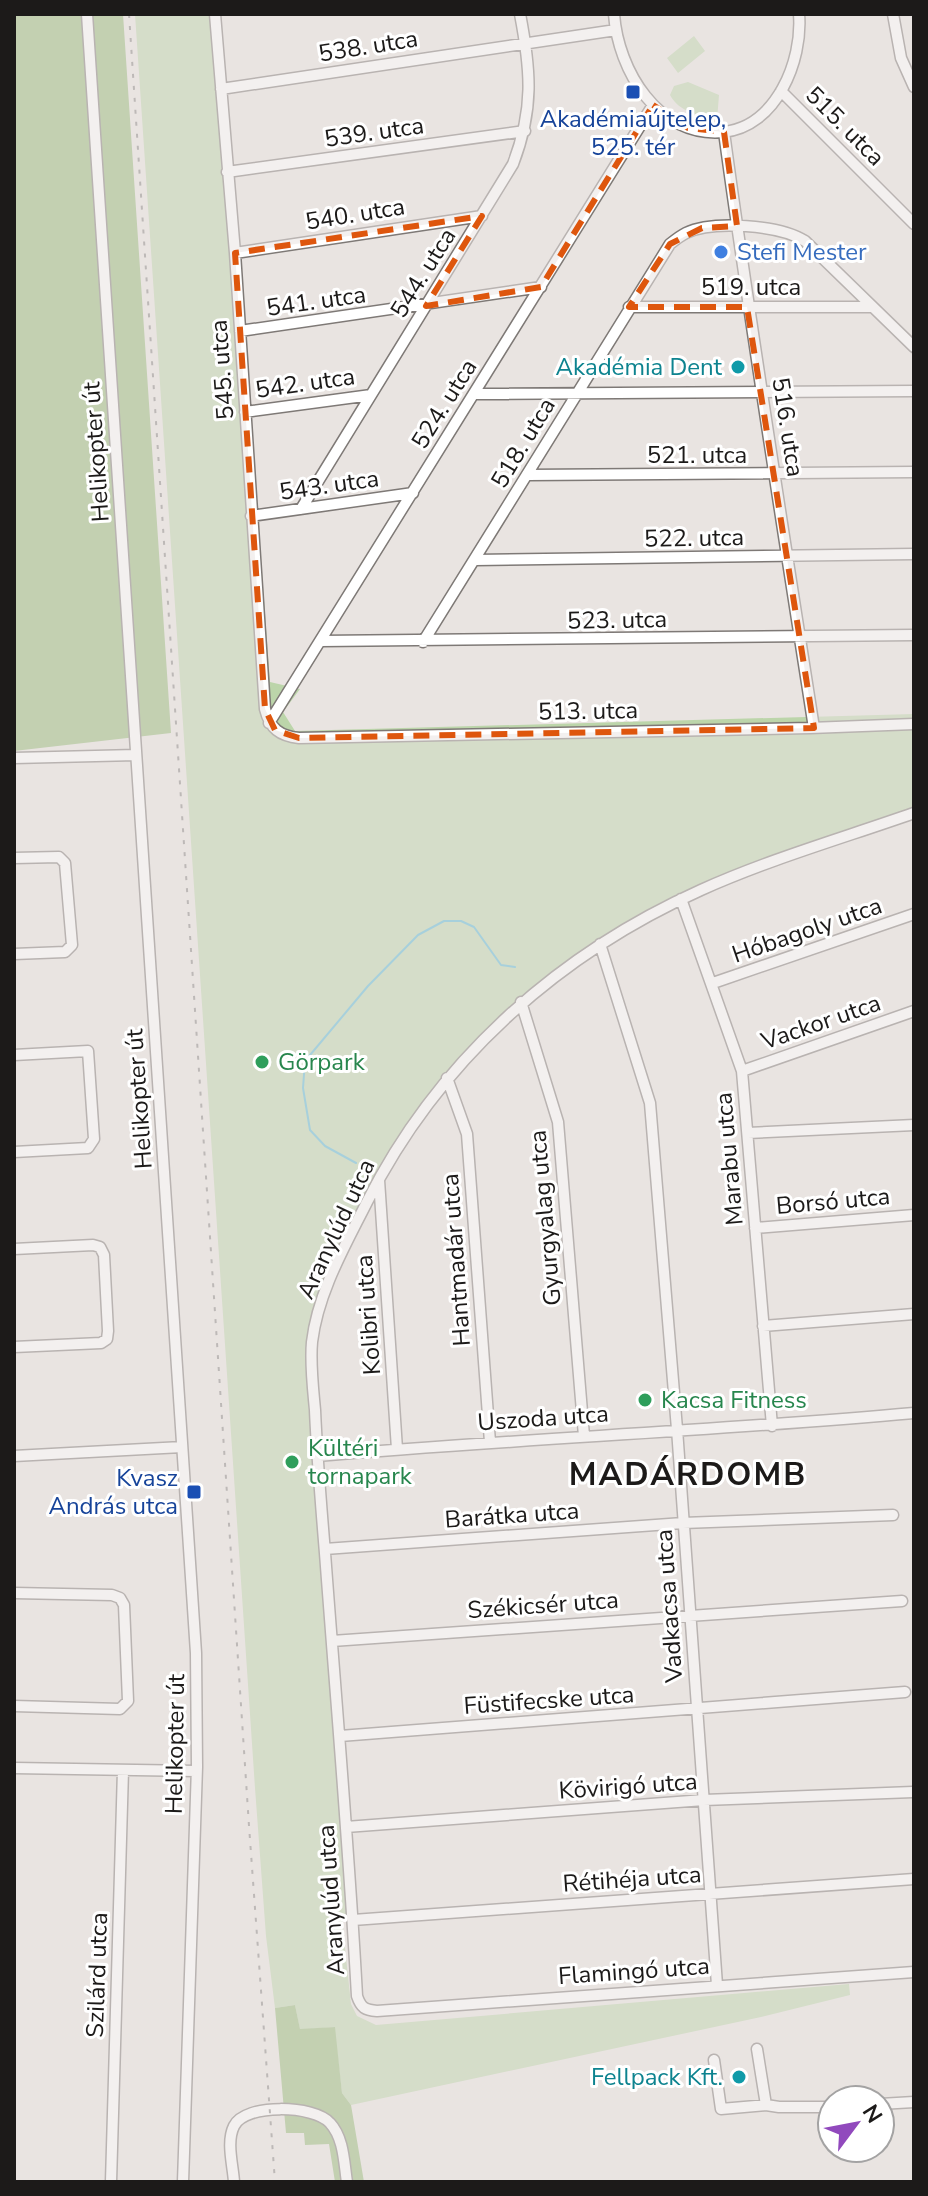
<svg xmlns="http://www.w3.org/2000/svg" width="928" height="2196" viewBox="0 0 928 2196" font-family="'Nunito Sans',sans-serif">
<rect width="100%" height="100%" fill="#e9e4e1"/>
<path fill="#bcd5aa" d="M135 14H221L270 682 300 689 283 712 295 731 914 714V808C836 835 755 859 681 893 544 956 427 1070 360 1204 342 1238 320 1276 312 1315 307 1335 307 1355 306 1375L349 1918 342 1920 351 2004 357 2016 376 2025 849 1984 850 1995 761 2017 351 2105 342 2093 334 2027 300 2030 295 2005 275 2008 266 1936 255 1788Z
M694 36 705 51 678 73 667 58Z
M688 82 719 95 717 120C698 114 680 113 670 95L674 86Z"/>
<path fill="#94b877" d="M14 14H123L171 733 14 751Z
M295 2005 300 2029 335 2027 342 2093 351 2105 364 2182H335L329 2144 305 2145 304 2133H286L275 2008Z"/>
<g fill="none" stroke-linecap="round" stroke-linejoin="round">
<path stroke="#58b8d5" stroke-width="2" d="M356 1163 325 1146 310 1130 303 1088 305 1061 368 986 418 935 444 921H461L474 927 501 965 515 967"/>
<g stroke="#7e7976" stroke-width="13">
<path id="minor" d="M87 14 196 1653 197 1767 183 2182
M215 14 235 253 265 709C270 729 280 736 299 738L810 728 914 724
M614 14C618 70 658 138 723 132 776 127 803 61 799 14
M893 14 901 58 914 87
M221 89 616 30
M781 91 914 224
M724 132C751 331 783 529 814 728
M227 172 525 131
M235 253 482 216
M629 307H872
M240 331 541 287
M474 394 914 391
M245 412 371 395
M528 475 914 472
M301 509 513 164C534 109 531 71 520 14
M251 516 413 493
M475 560 914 554
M321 641 914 635
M423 642 670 244C675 240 680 236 686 233 713 220 780 225 805 241L914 347
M269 723 653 105
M14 758 136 755
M914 813C843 838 770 859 701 890 558 954 438 1061 367 1202 345 1246 318 1292 312 1342 310 1364 313 1388 315 1410 317 1457 321 1505 325 1553 336 1700 349 1848 357 1996 361 2008 365 2010 377 2011L914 1972
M14 858 59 857 65 863 72 945 65 952 14 954
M681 899 742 1071 772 1426
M600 944 650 1103 677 1429 717 1985
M713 983 914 914
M521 1002 558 1122 584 1436
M14 1055 88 1051 94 1139 88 1148 14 1152
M742 1071 914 1011
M447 1078 467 1134 490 1442
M748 1133 914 1125
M379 1180 397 1449
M755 1228 914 1215
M14 1249 93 1245 100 1247 104 1255 108 1331 107 1339 101 1343 14 1347
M763 1326 914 1314
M14 1456 182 1447
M317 1456C516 1439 715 1431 914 1413
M325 1549 683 1523 893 1515
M14 1593 112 1595 120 1598 124 1605 128 1701 120 1709 14 1706
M332 1641 902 1601
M340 1736 905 1692
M14 1768 196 1771
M346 1827 704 1800 913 1792
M353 1920 914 1879
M757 2049 766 2105
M714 2060 721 2109 766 2105 779 2107H832
M880 2104 914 2102
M111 2182 123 1770
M234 2182C233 2165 226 2142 234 2126 245 2103 314 2105 330 2123 344 2138 344 2163 347 2182"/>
</g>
<use href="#minor" stroke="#fff" stroke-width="10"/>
<path stroke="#888583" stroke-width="2" stroke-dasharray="4 8" stroke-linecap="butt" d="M129 14 249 1826 275 2182"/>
</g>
<path d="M0 0H928V2196H0ZM653 105 688 128 724 132 737 226 702 228 670 244 629 307H747L814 728 299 738 275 730 265 709 235 253 482 216 426 306 541 287Z" fill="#e9e4e1" fill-opacity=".55" fill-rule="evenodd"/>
<path fill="none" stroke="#de560d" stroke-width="6" stroke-dasharray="16 10" stroke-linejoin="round" d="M653 105 688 128 724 132 737 226 702 228 670 244 629 307H747L814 728 299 738 275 730 265 709 235 253 482 216 426 306 541 287Z"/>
<g fill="#1a4fb4" stroke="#fff" stroke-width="3">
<rect x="625" y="84" width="16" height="16" rx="4"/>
<rect x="186" y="1484" width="16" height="16" rx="4"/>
</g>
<circle fill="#3f7fe0" stroke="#fff" stroke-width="3" cx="721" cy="252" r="8"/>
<g fill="#0f9aa8" stroke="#fff" stroke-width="3">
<circle cx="738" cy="367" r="8"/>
<circle cx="739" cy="2077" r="8"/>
</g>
<g fill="#2e9e5b" stroke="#fff" stroke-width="3">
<circle cx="262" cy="1062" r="8"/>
<circle cx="645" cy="1400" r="8"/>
<circle cx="292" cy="1462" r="8"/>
</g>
<g text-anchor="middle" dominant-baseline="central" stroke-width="6" stroke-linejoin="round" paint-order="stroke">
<g font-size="24" fill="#1c1a19" stroke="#fff">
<text transform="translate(368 46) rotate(-9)">538. utca</text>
<text transform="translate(845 126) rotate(45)">515. utca</text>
<text transform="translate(374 132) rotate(-8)">539. utca</text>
<text transform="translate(355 214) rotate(-9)">540. utca</text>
<text transform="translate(423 273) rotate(-58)">544. utca</text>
<text x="751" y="287">519. utca</text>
<text transform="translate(316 301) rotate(-8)">541. utca</text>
<text transform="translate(222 370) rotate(-94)">545. utca</text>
<text transform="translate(305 383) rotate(-8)">542. utca</text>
<text transform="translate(444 404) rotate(-58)">524. utca</text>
<text transform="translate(788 427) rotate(81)">516. utca</text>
<text transform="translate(523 443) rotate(-59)">518. utca</text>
<text transform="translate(96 452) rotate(-94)">Helikopter út</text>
<text x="697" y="455">521. utca</text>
<text transform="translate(329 485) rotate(-8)">543. utca</text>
<text transform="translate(694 538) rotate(-1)">522. utca</text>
<text transform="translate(617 620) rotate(-1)">523. utca</text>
<text transform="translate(588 711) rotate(-1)">513. utca</text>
<text transform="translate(807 930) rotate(-19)">Hóbagoly utca</text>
<text transform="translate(821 1022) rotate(-19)">Vackor utca</text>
<text transform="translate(139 1099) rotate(-94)">Helikopter út</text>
<text transform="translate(729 1159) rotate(-95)">Marabu utca</text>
<text transform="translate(833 1201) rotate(-5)">Borsó utca</text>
<text transform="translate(545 1218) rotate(-95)">Gyurgyalag utca</text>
<text transform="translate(336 1229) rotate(-65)">Aranylúd utca</text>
<text transform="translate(456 1260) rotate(-94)">Hantmadár utca</text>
<text transform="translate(368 1315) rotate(-94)">Kolibri utca</text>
<text transform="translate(543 1418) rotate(-4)">Uszoda utca</text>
<text transform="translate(512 1515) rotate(-4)">Barátka utca</text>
<text transform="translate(543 1605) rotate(-4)">Székicsér utca</text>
<text transform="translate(669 1606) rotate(-94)">Vadkacsa utca</text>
<text transform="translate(549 1700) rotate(-4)">Füstifecske utca</text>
<text transform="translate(175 1744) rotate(-89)">Helikopter út</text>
<text transform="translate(628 1786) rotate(-4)">Kövirigó utca</text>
<text transform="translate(632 1879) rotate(-4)">Rétihéja utca</text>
<text transform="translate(331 1900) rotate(-94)">Aranylúd utca</text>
<text transform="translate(634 1971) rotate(-4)">Flamingó utca</text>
<text transform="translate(97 1975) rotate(-88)">Szilárd utca</text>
</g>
<g font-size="24" fill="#164399" stroke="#fff">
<text x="633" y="119">Akadémiaújtelep,<tspan x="633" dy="28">525. tér</tspan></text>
<text x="178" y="1478" text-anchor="end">Kvasz<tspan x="178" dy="28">András utca</tspan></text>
</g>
<g font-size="24" fill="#366cbe" stroke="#fff" text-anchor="start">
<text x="737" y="252">Stefi Mester</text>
</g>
<g font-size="24" fill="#0d838f" stroke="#fff" text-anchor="end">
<text x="722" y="367">Akadémia Dent</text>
<text x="723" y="2077">Fellpack Kft.</text>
</g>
<g font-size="24" fill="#27864d" stroke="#fff" text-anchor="start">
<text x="278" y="1062">Görpark</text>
<text x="661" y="1400">Kacsa Fitness</text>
<text x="308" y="1448">Kültéri<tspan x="308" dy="28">tornapark</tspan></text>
</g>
<g font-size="32" font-weight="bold" letter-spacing="2" fill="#1c1a19" stroke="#fff">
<text x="688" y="1474">MADÁRDOMB</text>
</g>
</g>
<rect width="928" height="2196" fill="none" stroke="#1c1a19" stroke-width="32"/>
<g transform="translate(856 2124) rotate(58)"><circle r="38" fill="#ffffff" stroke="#a4a3a3" stroke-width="2"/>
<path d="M0-6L14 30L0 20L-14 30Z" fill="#9149bd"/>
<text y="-12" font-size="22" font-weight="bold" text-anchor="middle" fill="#1c1a19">N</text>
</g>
</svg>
